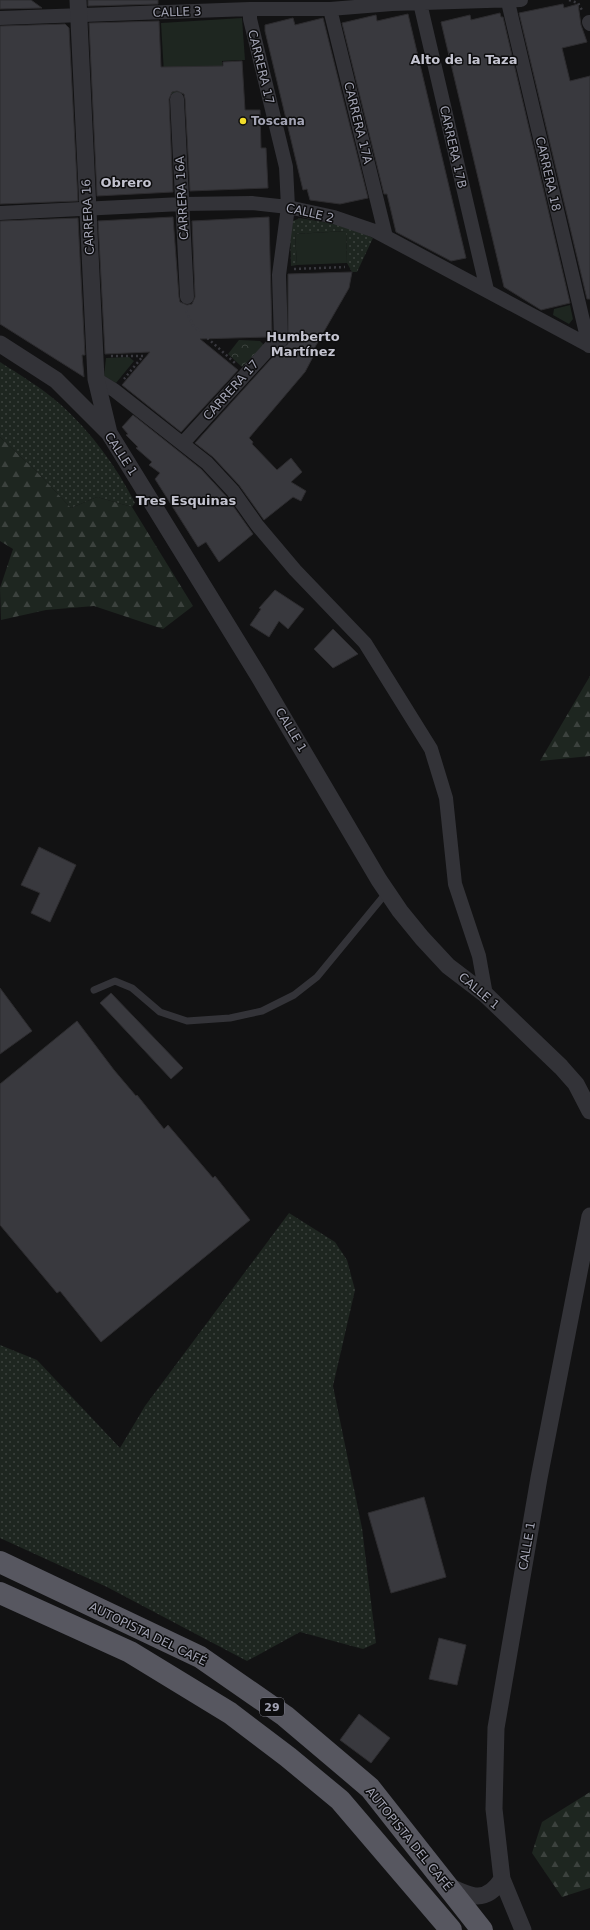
<svg xmlns="http://www.w3.org/2000/svg" width="590" height="1930" viewBox="0 0 590 1930" font-family="'DejaVu Sans',sans-serif">
<defs>
<pattern id="grass-dots" width="8" height="8" patternUnits="userSpaceOnUse"><rect width="8" height="8" fill="#1e2620"/><path d="M2 2h.1M6 6h.1" fill="none" stroke="#3c423e" stroke-width="1.8" stroke-linecap="round"/></pattern>
<pattern id="forest-firs" width="22" height="20" patternUnits="userSpaceOnUse"><rect width="22" height="20" fill="#1e2620"/><path d="M5 1l3.5 6h-7zM16 11l3.5 6h-7z" fill="#3c423e"/></pattern>
<pattern id="park-crowns" width="20" height="18" patternUnits="userSpaceOnUse"><rect width="20" height="18" fill="#1e2620"/><path d="M2 6a3 3 0 1 1 6 0M12 15a3 3 0 1 1 6 0" fill="none" stroke="#3c423e"/></pattern>
</defs>
<rect width="100%" height="100%" fill="#121213"/>
<path fill="url(#grass-dots)" d="M300 218 346 226 373 238 357 272H352L347 263 346 231 295 234 297 265 291 266 290 230 293 221Z
M0 362C20 375 42 388 60 404 91 432 116 466 135 503L132 507 97 497 71 508 38 473 0 437Z
M289 1213 335 1242 347 1260 355 1290 333 1386 362 1528 376 1643 363 1649 300 1632 247 1661 107 1587 0 1538V1345L37 1360 120 1448 145 1406Z"/>
<path fill="url(#forest-firs)" d="M0 437 38 473 71 508 97 497 132 507 193 606 163 629 94 606 46 610 1 620 0 588 13 549 0 541Z
M590 676V756L540 761Z
M590 1792V1888L562 1897 532 1853 542 1822Z"/>
<path fill="url(#park-crowns)" d="M239 340 260 341 264 345 242 367 228 354Z"/>
<path fill="#1e2620" d="M242 18 245 60 222 61 223 92 132 96 164 74 161 23Z
M346 231 347 263 297 265 295 234Z
M570 305 573 319 569 324 553 315 554 309Z
M129 357 134 361 116 383 104 376 106 358Z"/>
<path fill="#39393e" stroke="#2d2c2f" d="M0 0H31L42 8 0 9Z
M88 0H158V4L88 6Z
M563 4 564 8 578 4 581 25 587 42 562 48 570 81 590 76V299H587L519 13Z
M500 13 501 17H503L570 303 541 310 504 287 441 22 470 15 471 20Z
M408 14 466 258 451 261 396 232 387 194H384L342 23 376 15 377 21Z
M293 18 295 25 323 18 368 198 340 204 310 200 307 189 303 190 265 31V25Z
M159 21 161 67 223 66V62L242 61 245 110H260L261 148H266L268 188 190 191 185 99 184 94 177 91 172 92 169 99 173 192 97 196 89 23Z
M65 24 69 28 78 201 0 204V26Z
M173 217 179 297 180 302 187 305 192 304 195 297 192 221 269 217 272 334 268 337 200 339 238 370 181 432 122 385 150 352 105 354 98 221Z
M78 218 85 355H82L84 377 0 324V221Z
M352 272 349 288 315 347V353L305 372 249 438 253 442 252 444 277 470 291 458 302 472 291 482 306 491 301 501 293 497 264 520 239 485 213 457 195 443 279 350 288 344V274Z
M133 415 201 469 226 496 253 534 219 562 206 542 198 547 155 479 160 473 149 465 152 462 136 448 138 447 126 435 128 434 122 427Z
M275 590 304 609 288 629 279 621 269 637 250 625 261 609 259 608Z
M333 629 358 654 333 668 314 649Z
M39 847 76 865 50 922 31 913 40 893 21 885Z
M0 988 32 1031 0 1054Z
M111 993 183 1068 171 1079 100 1003Z
M77 1021 114 1070 136 1096 137 1095 164 1129 168 1125 213 1178 215 1176 250 1220 101 1342 60 1291 57 1293 0 1225V1084Z
M424 1497 446 1577 391 1593 368 1513Z
M439 1638 466 1645 457 1685 429 1679Z
M359 1714 390 1738 371 1763 340 1740Z"/>
<g fill="none" stroke-linecap="round" stroke-linejoin="round">
<path stroke="#39393f" stroke-width="2.5" stroke-dasharray="2 3" stroke-linecap="butt" d="M569 0 578 3 582 10
M294 269 345 267
M186 311 193 325 235 363
M111 356H143L124 379"/>
<path stroke="#333338" stroke-width="7" d="M94 990 115 981 132 988 160 1012 187 1021 230 1018 262 1011 294 995 317 977 387 892"/>
<path stroke="#333338" stroke-width="14" d="M508 2 589 346
M420 3 487 290
M330 9 386 237
M0 18 250 9H330L392 4 521 0
M589 22 590 24
M177 99 187 297
M0 213 182 204 252 203 288 207 334 217 375 231 590 346
M96 379 114 390 207 463 233 491 257 525 295 570 365 643 431 749 446 798 455 884 479 956 486 995
M183 443 274 343 281 340 279 275 288 207 286 167 250 19V9"/>
<path stroke="#333338" stroke-width="17" d="M78 0 96 379 109 433
M0 344 56 380 109 433 258 675 379 880 400 911 422 938 448 966 486 995 561 1067 576 1084 590 1111
M449 1886C471 1897 486 1904 502 1879
M523 1930 502 1879 494 1809 496 1728 539 1478 590 1216"/>
<path stroke="#575760" stroke-width="22" d="M0 1562 200 1657 285 1716 370 1788 482 1930
M0 1593 130 1652 230 1713 288 1757 340 1800 451 1930"/>
</g>
<circle fill="#f2dd2b" stroke="#0d0d0e" stroke-width="1.5" cx="243" cy="121" r="4"/>
<g text-anchor="middle" dominant-baseline="central" stroke-width="3" stroke-linejoin="round" paint-order="stroke">
<rect fill="#0d0d0e" stroke="#767782" stroke-width="1" x="260" y="1698" width="24" height="18" rx="3"/>
<g font-size="11" font-weight="bold" fill="#a3a4b4">
<text x="272" y="1707">29</text>
</g>
<g font-size="12" fill="#a3a4b4" stroke="#0d0d0e">
<text transform="translate(177 12) rotate(-2)">CALLE 3</text>
<text transform="translate(261 67) rotate(76)">CARRERA 17</text>
<text transform="translate(358 123) rotate(76)">CARRERA 17A</text>
<text transform="translate(453 147) rotate(77)">CARRERA 17B</text>
<text transform="translate(548 174) rotate(77)">CARRERA 18</text>
<text transform="translate(182 198) rotate(-93)">CARRERA 16A</text>
<text transform="translate(310 213) rotate(13)">CALLE 2</text>
<text transform="translate(88 217) rotate(-93)">CARRERA 16</text>
<text transform="translate(231 390) rotate(-48)">CARRERA 17</text>
<text transform="translate(121 454) rotate(57)">CALLE 1</text>
<text transform="translate(291 730) rotate(59)">CALLE 1</text>
<text transform="translate(479 991) rotate(40)">CALLE 1</text>
<text transform="translate(527 1546) rotate(-80)">CALLE 1</text>
<text transform="translate(148 1634) rotate(26)">AUTOPISTA DEL CAFÉ</text>
<text transform="translate(409 1839) rotate(51)">AUTOPISTA DEL CAFÉ</text>
</g>
<g font-size="12" font-weight="bold" fill="#a3a4b4" stroke="#0d0d0e" text-anchor="start">
<text x="251" y="121">Toscana</text>
</g>
<g font-size="13" font-weight="bold" fill="#c4c4d0" stroke="#0d0d0e">
<text x="464" y="59">Alto de la Taza</text>
<text x="126" y="182">Obrero</text>
<text x="303" y="336">Humberto<tspan x="303" dy="15">Martínez</tspan></text>
<text x="186" y="500">Tres Esquinas</text>
</g>
</g>
</svg>
